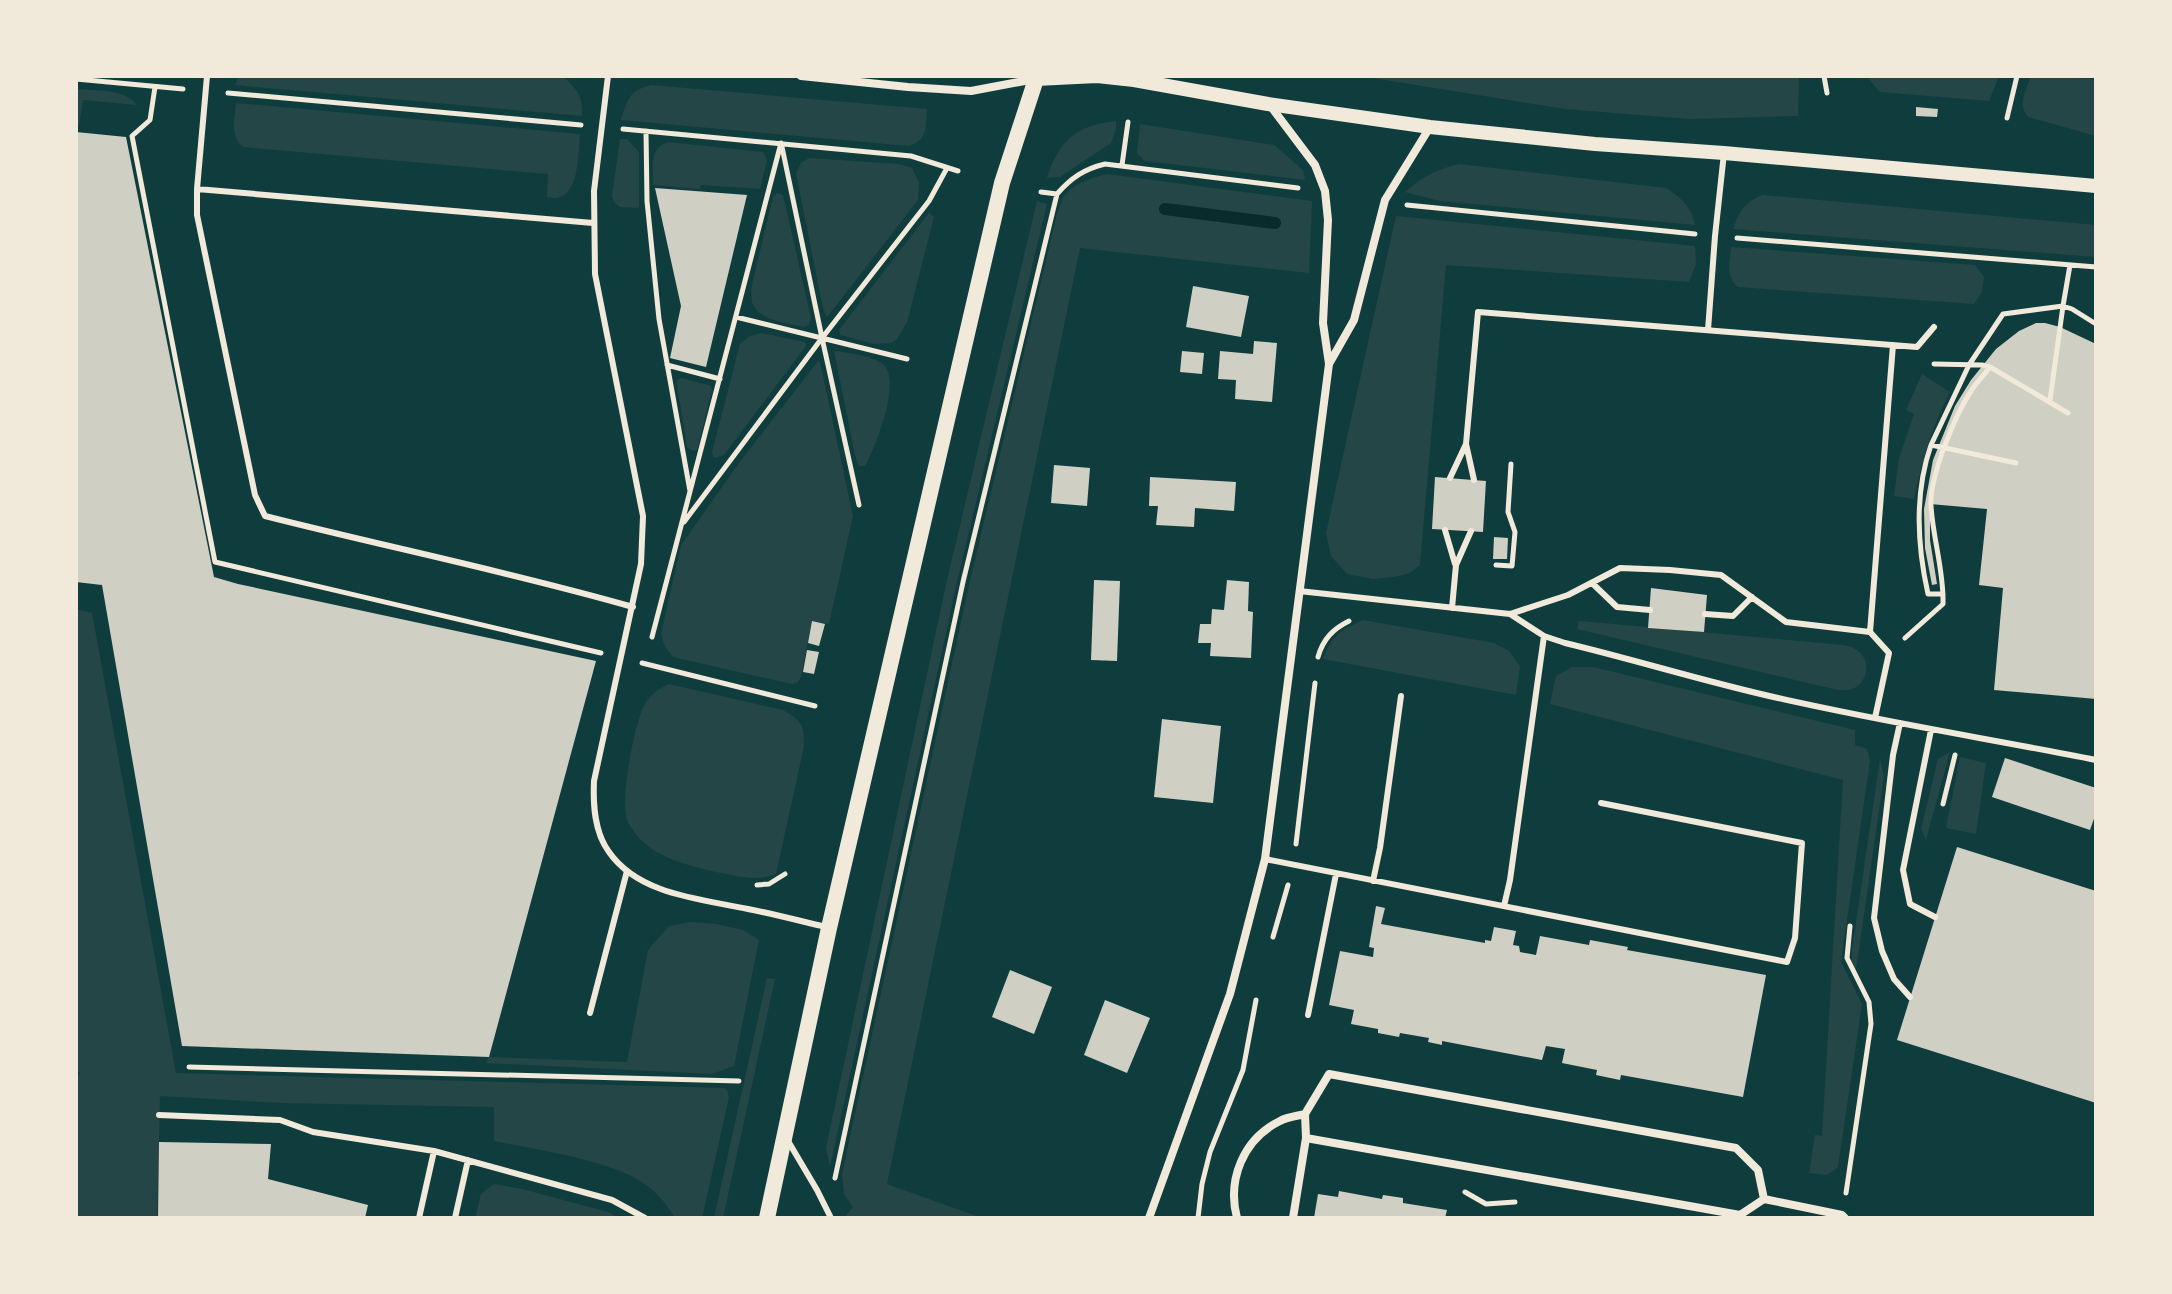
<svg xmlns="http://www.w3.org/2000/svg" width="2172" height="1294" viewBox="0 0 2172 1294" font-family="Helvetica,sans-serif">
<rect width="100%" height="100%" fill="#0f3d3e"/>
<path fill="#244646" d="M239 76 564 77C578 91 583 96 582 116L235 85Z
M1360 76H1799L1798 116 1690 119 1565 109Z
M1866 76H1999L1989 101 1880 92Z
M2031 76 2096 79V136L2028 117C2017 104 2026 91 2031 76Z
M651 85 927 109C925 127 929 139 909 146L621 120C628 99 628 91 651 85Z
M76 89C96 91 124 88 137 105L83 100 79 125H76Z
M236 103 580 134C578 155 580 206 547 197L548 174 243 147C229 136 235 119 236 103Z
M1116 121V129L1111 143 1060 177 1047 178C1059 140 1077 125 1116 121Z
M1140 124 1274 145 1303 170 1305 180 1145 161 1137 153Z
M620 139H627L639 152V208L620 207 614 202 612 196Z
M668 142 763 152 767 160 760 189 701 185 700 189 653 185C654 166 648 150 668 142Z
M809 158 899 164 912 168 919 183 918 200 828 316H826L823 308 796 173 801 163Z
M1459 164 1666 188C1681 198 1691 206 1695 225L1440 201 1405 192C1422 177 1437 169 1459 164Z
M1107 174 1312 201 1309 273 1080 248 887 1184 982 1218H844L853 1207 844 1194 842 1174 969 585 1057 214C1060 208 1061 199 1065 195 1073 184 1094 177 1107 174Z
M777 193 783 195 811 318 809 325 803 327C787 323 758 321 752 302 751 298 752 293 751 289L773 197Z
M1763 195 2096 225V257L1733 229C1739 212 1745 201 1763 195Z
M1037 201 1047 204 957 582 830 1167 826 1148 947 580Z
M929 213 934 217 907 322 897 339 891 343 874 344 840 335 839 330Z
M1396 216 1695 246 1696 264 1689 282 1446 265 1420 565 1410 573 1394 577 1373 579 1347 574 1331 556 1326 533Z
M1731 247 1975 265 1984 277 1982 292 1974 304 1738 287C1725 276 1730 262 1731 247Z
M761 333 805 342 806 346 724 455 714 458 712 452 740 344 750 336Z
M834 351C846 352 875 357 883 364 902 381 876 446 865 466H859L855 455Z
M818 361 820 362 853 516 829 624 812 621 801 677 798 682 792 684 673 657 665 647 661 634 681 545 739 463Z
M1922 374 1950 392C1932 428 1922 459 1914 499L1894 496 1899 458 1914 414 1906 410Z
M681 378 708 385 711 386 712 390 697 450 693 451 687 447 677 384V380Z
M76 609 92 613 176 1073 724 1088 727 1090 729 1097 702 1218H675C667 1205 659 1194 646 1185 613 1160 536 1150 494 1141V1107L281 1103 160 1096 157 1218H76V1080L80 1073 76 1070Z
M1363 620 1494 643 1509 651 1520 666 1516 695 1323 659C1332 635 1340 631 1363 620Z
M1581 621 1843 645C1848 646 1853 647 1857 650 1871 659 1869 683 1852 689 1850 690 1841 690 1838 690L1581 630 1578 629V622Z
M1572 667H1593L1855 730V745L1867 749 1870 761 1841 962 1862 1004 1838 1167 1827 1175 1809 1173 1815 1135 1822 1136 1843 780 1550 704 1556 676Z
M669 684 783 710C802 721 804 724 804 746L776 874C755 882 737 876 716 872 683 864 645 856 628 822 619 803 634 728 643 708 648 696 658 689 669 684Z
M1950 752 1926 840 1921 829 1938 759Z
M1960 757 1986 763 1976 834 1946 828Z
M1880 758 1884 776 1856 970 1852 962V950Z
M690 922 716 924 743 930 759 940 734 1066 712 1074 486 1063 489 1057 627 1062 648 950 669 926Z
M767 978 775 979 723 1218H714Z
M494 1184 522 1189 608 1212 619 1218H475L481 1194Z"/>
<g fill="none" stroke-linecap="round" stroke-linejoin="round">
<path stroke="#0a2a2b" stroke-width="12" d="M1165 209 1275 223"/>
</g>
<path fill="#cfcfc3" d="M1916 107 1938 109 1937 117 1916 116Z
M76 132 126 137 214 577 238 584 596 661 489 1057 182 1046 102 585 76 582Z
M655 188 747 195 706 367 670 358 681 306Z
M1193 286 1249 296 1241 337 1186 327Z
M2036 323H2045L2060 327 2096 344V699L1994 690 2003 588 1979 585 1987 509 1930 504V540L1937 584 1932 585 1925 548 1924 509 1933 460 1955 406 1971 380 1996 349 2019 331Z
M1254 341 1277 343 1272 402 1235 399 1236 380 1218 379 1220 351 1253 354Z
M1182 351 1204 353 1202 374 1180 372Z
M1054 465 1090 468 1087 506 1051 503Z
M1150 477 1236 482 1234 511 1195 508 1194 527 1156 525 1158 506H1149Z
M1435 477 1486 481 1483 532 1432 529Z
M1494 537 1508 538 1507 559H1493Z
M1094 580 1120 581 1117 661 1091 660Z
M1227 580 1249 582 1248 611 1253 612 1251 658 1210 656 1211 643H1198L1200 624H1211L1212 609 1224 610Z
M1651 588 1707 595 1704 632 1648 628Z
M812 621 825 624 819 646 808 643Z
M807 650 819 652 814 674 803 672Z
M1162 719 1221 726 1213 803 1154 797Z
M2005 758 2096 788V813L2090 830 1992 797Z
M1957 847 2096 891V1103L1897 1040Z
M1376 906 1385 908 1381 924 1485 943V940L1491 941 1494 927 1516 931 1513 945 1519 946 1520 952 1536 955 1540 936 1589 945 1590 940 1628 947 1627 950 1766 975 1743 1097 1621 1075 1620 1080 1596 1075 1597 1070 1562 1063 1565 1049 1546 1046 1542 1060 1442 1041V1045L1428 1042 1429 1038 1400 1033 1399 1037 1378 1033V1029L1351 1024 1354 1010 1329 1005 1340 951 1373 957 1374 948 1369 947Z
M1010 970 1052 987 1034 1034 992 1017Z
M1105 1000 1150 1018 1127 1073 1084 1055Z
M159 1142 271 1144 268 1179 368 1205 365 1218H158Z
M1339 1191 1382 1199 1383 1195 1403 1198V1203L1447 1210 1445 1218H1314L1318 1194 1338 1197Z"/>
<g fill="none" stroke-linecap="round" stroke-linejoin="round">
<path stroke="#f1e9da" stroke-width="5" d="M1824 76 1827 93
M76 79 183 89
M155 87 150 120 132 136 215 562 601 653
M228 93 581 125
M2007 118 2017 76
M623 129 911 156 958 171
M646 131 647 201 659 319 690 491
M782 147 822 338 859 505
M1122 165 1128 122
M1041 192 1057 194
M1407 205 1695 234
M1737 238 2096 267
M736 317 907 359
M1934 364 1982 365 1990 367 2068 413
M667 365 720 379
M2050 400 2063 306 2072 309 2096 324
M1931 445 2016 463
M684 522 822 338 929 201 947 168
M1496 565 1512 566 1515 532 1508 512 1511 464
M1943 594H1928C1917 545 1914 494 1931 445L1969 365 2003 314 2063 306 2070 265
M652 637 781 143
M1905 638 1943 604C1944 571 1933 539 1931 506 1929 478 1955 415 1971 391 1976 383 1984 375 1990 367
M1318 657C1323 639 1333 629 1349 621
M642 663 815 706
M1943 804 1955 755
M1296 844 1315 683
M757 885 769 884 785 874
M1273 937 1288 885
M189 1067 739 1081
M835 1178 963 582 1057 194C1071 178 1084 169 1105 164L1298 188
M1465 1192 1486 1204 1515 1202
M1846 1193 1871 1024 1869 1002 1847 958 1850 926
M1198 1218 1202 1184 1210 1152 1243 1070 1256 1000"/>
<path stroke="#f1e9da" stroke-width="6" d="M207 76 197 189V215L255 495 265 516C387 547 511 572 633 607
M608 76 594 191 595 274 643 516 641 564 594 781C593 804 594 832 609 852 639 895 701 899 748 909 774 914 800 921 826 927
M197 189 593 223
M1708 330 1715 236 1724 153
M1450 478 1466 444
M1474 480 1466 444 1478 312 1917 347 1934 327
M1445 530 1455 564
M1592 583 1617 607 1650 610
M1299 591 1510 614 1568 595 1620 568 1670 570 1721 575 1786 622 1870 632 1889 653 1875 718
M1452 608 1456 565 1471 531
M1510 614 1544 636 1565 643C1636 660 1706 682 1778 698 1883 722 1990 739 2096 760
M1705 614 1733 616 1752 597
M1870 632 1893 345
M1900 723 1893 755 1874 918 1882 951 1894 979 1910 997
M1931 730 1903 870 1910 904 1935 917
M1265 859 1787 962 1795 938 1802 843 1601 803
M1373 881 1380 848 1401 696
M1504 906 1510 880 1544 636
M590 1013 627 871
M1308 1015 1336 874
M159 1115 280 1120 313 1132 434 1151 612 1200 645 1218
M788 1141 817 1190 831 1218
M419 1218 434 1151
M455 1218 468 1160"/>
<path stroke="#f1e9da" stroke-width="8" d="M801 76 908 87 971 91 1035 79
M1329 364 1354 320 1385 200 1430 127
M1764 1199 1842 1215 1845 1218
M1149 1218 1230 994 1265 859 1329 364 1323 323 1328 220 1325 191 1315 165 1269 104
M1237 1218C1227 1180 1243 1139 1280 1121 1287 1117 1297 1116 1305 1114
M1293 1218 1306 1138 1305 1114 1329 1074 1736 1148 1758 1170 1764 1199 1740 1215 1306 1138"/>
<path stroke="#f1e9da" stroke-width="14" d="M1036 79 1097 76 1134 80 1268 104 1430 127 1595 144 1724 153 2096 186"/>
<path stroke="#f1e9da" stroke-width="16" d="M767 1218 829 928 1002 183 1037 76"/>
</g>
<rect width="2172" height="1294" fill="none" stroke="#f1e9da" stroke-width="156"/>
</svg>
